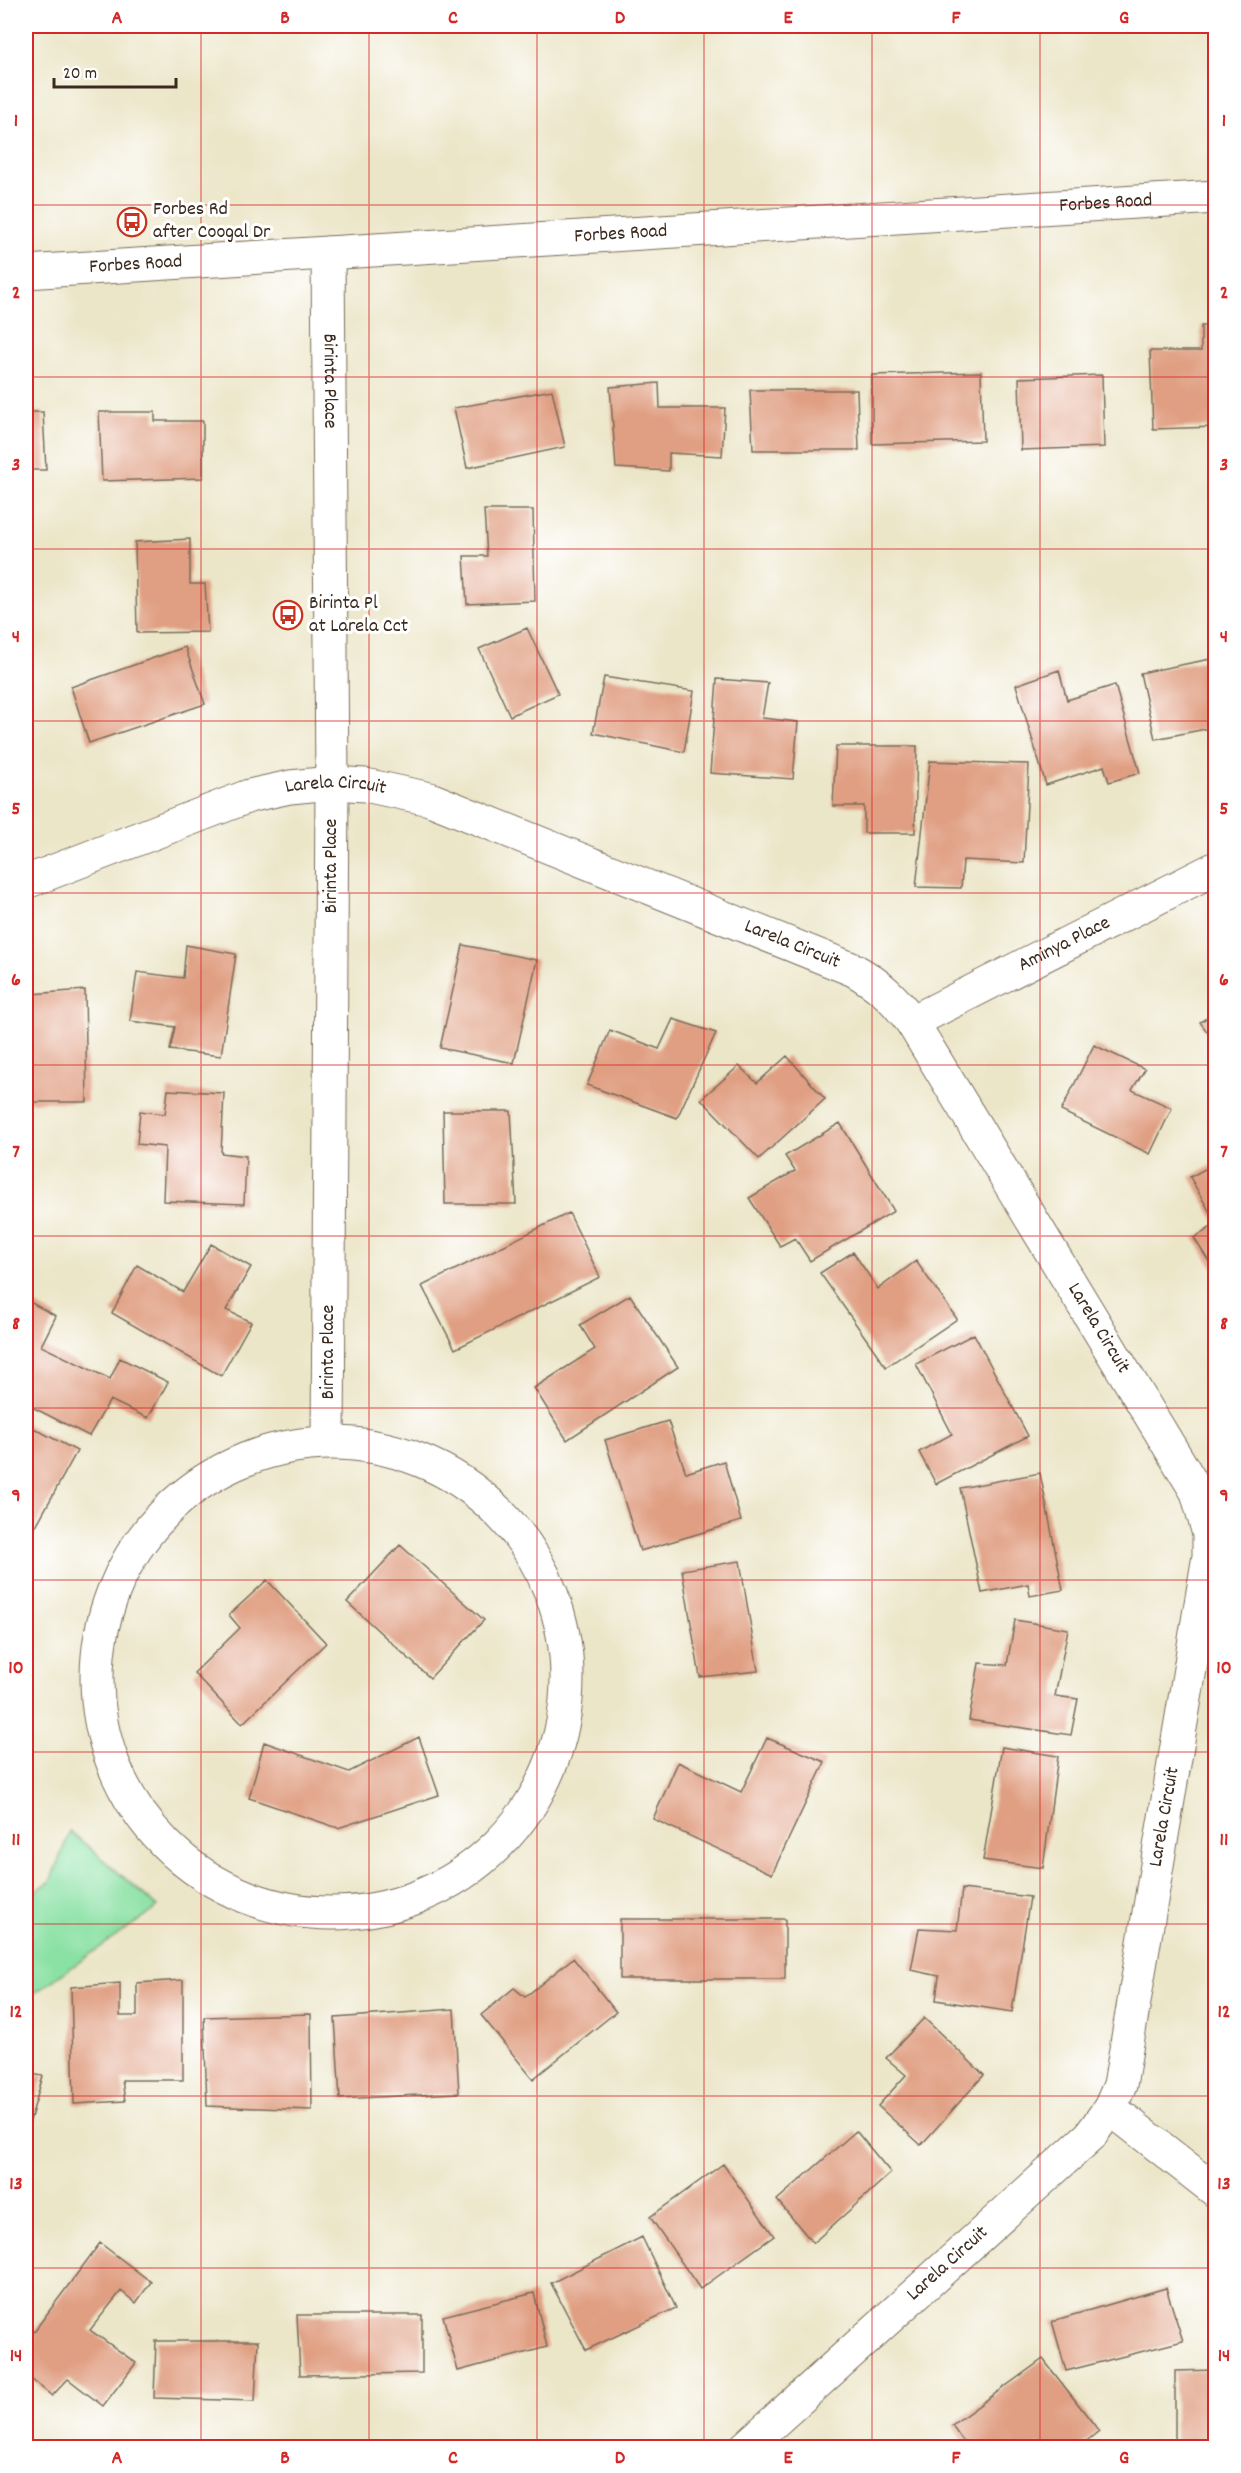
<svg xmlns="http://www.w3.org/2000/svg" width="1241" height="2473" viewBox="0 0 1241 2473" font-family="Dekko,sans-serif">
<rect width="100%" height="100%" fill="#fff"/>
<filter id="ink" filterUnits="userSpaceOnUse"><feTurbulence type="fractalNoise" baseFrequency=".0167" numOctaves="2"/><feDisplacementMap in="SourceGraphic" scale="12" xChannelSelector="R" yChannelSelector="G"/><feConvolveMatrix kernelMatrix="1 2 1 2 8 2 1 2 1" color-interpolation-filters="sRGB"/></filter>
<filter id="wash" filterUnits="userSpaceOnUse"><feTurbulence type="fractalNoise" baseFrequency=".008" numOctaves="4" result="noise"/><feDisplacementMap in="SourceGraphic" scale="24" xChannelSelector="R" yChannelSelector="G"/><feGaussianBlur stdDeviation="1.35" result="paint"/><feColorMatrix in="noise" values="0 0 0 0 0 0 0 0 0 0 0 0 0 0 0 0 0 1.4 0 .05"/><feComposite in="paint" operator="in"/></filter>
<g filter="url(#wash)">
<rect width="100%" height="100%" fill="#ece6c9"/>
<path fill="#8ae1a4" stroke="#628661" stroke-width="1.5" d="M70 1831 158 1907 26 1999V1897L50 1882Z"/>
<g id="blocks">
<path fill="#e09f82" d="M1201 326H1216V427L1153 429 1150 351H1201Z
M981 372 983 441 872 444V375Z
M1102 375 1104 447 1021 450 1019 378Z
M659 383 660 408H725L722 456 669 453V471L616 468 610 387Z
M552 390 565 447 467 468 454 408Z
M750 390H857L859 450H753Z
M26 412H43L46 470H26Z
M99 412H155V421H203V478L102 481Z
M484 510H533L535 601 467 604 464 556H487Z
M190 539V584H205L208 632 137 633 135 542Z
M527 628 558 694 510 716 479 649Z
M185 647 205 704 89 743 71 687Z
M1216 658V727L1155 739 1140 673Z
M1059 670 1067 700 1115 685 1140 773 1109 782 1104 766 1046 785 1016 685Z
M604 677 694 691 684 752 593 733Z
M717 679 768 683 762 718 798 722 793 779 710 773Z
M836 746H917L915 833H864V806H833Z
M930 761 1029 764 1024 863 963 860 961 888 916 887Z
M186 945 236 954 221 1056 170 1050 175 1027 130 1021 137 972 183 978Z
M463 945 537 960 514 1063 440 1048Z
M85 990 87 1102H26V1008H31V994Z
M1216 1012V1044L1200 1022Z
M673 1019 716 1033 677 1118 587 1085 610 1030 659 1049Z
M1094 1045 1145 1069 1132 1090 1172 1108 1150 1154 1061 1111Z
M787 1056 825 1099 759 1159 701 1099 739 1066 757 1083Z
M168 1090 224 1093 221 1153 246 1156 244 1204 163 1201 165 1147 137 1144 140 1111 165 1114Z
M443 1111H511L516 1204H445Z
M840 1123 894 1211 810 1261 795 1238 780 1246 749 1198 795 1171 785 1156Z
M1216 1163V1223L1190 1177Z
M569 1213 600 1277 455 1349 422 1286Z
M1216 1224V1273L1194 1238Z
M211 1244 251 1267 226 1310 251 1322 221 1376 112 1313 137 1265 183 1292Z
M853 1252 878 1289 916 1261 957 1319 886 1367 820 1273Z
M630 1295 678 1367 567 1440 534 1388 595 1349 580 1325Z
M26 1300 56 1316 41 1346 110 1379 120 1358 168 1382 148 1418 110 1400 89 1436 26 1404Z
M974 1334 1028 1436 936 1484 919 1452 952 1434 916 1364Z
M668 1421 686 1473 724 1461 741 1521 640 1551 605 1440Z
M26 1424 77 1451 26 1544Z
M1040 1473 1063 1590 1030 1596 1028 1584 982 1593 960 1488Z
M400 1545 484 1620 430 1678 347 1602Z
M740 1561 758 1671 700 1677 682 1570Z
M267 1580 326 1643 242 1724 194 1673 240 1628 229 1615Z
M1015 1620 1068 1629 1055 1696 1078 1699 1071 1735 969 1720 979 1663 1007 1665Z
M419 1737 439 1795 338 1828 249 1798 264 1742 349 1772Z
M767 1738 825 1762 772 1874 653 1819 678 1762 741 1792Z
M1002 1747 1058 1756 1043 1868 983 1860Z
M962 1889 1030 1897 1012 2012 936 2000 939 1976 911 1970 919 1928 957 1930Z
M620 1919H785V1979H620Z
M573 1958 616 2012 533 2079 481 2015 514 1988 525 1997Z
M183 1980V2080H122L125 2101 74 2104 71 1987 120 1983V2016H137V1983Z
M454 2009 459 2093 340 2099 335 2018Z
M311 2014 312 2110 207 2106 204 2017Z
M924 2018 984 2075 921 2145 878 2106 906 2075 886 2058Z
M26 2073 43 2076 26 2135Z
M856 2131 891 2173 813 2243 777 2200Z
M723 2164 774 2236 700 2289 650 2217Z
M642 2237 676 2308 586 2350 551 2283Z
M100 2243 151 2282 136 2303 121 2291 90 2330 136 2363 103 2406 68 2379 52 2396 26 2375V2342Z
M1166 2288 1183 2341 1066 2371 1052 2321Z
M534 2293 547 2347 458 2371 443 2316Z
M297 2315H422V2373L300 2375Z
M156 2341H258L255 2401 154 2398Z
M1043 2359 1099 2431 1078 2448H1041L1038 2444 1033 2448H968L952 2425Z
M1216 2370V2448H1175V2371Z"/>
</g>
</g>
<g filter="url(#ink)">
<use href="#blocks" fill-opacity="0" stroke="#796c5a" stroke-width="1.5"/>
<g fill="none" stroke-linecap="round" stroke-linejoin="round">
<g stroke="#796c5a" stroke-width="35">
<g id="street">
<path id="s1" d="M328 253 332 783 328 1442"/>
<path id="s2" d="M26 882 249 796 290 787 332 783 365 785 430 799 854 970C880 985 894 998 912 1022L1197 1492 1209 1534V1556L1120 2085 1110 2108 1090 2136 745 2448"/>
<path id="s3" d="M912 1022 1216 868"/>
<circle cx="332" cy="1678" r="235"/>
<path d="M1110 2108 1216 2191"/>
</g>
</g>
<g stroke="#796c5a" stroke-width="35">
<g id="secondary">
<path id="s4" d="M26 272 1216 197"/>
</g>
</g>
<use href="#street" stroke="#fff" stroke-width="33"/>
<use href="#secondary" stroke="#fff" stroke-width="33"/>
</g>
</g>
<path fill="none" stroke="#d62828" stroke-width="1.5" stroke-opacity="0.55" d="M201 26V2448M369 26V2448M537 26V2448M704 26V2448M872 26V2448M1040 26V2448M26 205H1216M26 377H1216M26 549H1216M26 721H1216M26 893H1216M26 1065H1216M26 1236H1216M26 1408H1216M26 1580H1216M26 1752H1216M26 1924H1216M26 2096H1216M26 2268H1216"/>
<defs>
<g id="bus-ring" transform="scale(1.5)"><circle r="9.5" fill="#fff" stroke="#c8321e" stroke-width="1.5"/><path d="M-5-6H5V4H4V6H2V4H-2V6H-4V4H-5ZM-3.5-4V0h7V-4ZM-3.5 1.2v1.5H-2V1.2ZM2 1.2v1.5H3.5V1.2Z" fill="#c8321e"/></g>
</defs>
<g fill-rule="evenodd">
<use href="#bus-ring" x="132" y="222"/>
<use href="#bus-ring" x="288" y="615"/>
</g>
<g text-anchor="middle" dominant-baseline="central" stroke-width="6" stroke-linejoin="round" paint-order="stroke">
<g font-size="20" fill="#3b2a1e" stroke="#fff">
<text stroke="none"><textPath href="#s4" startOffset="1082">Forbes Road</textPath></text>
<text stroke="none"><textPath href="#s4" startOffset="596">Forbes Road</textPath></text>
<text stroke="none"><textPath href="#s4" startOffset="110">Forbes Road</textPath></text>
<text stroke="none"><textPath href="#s1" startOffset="128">Birinta Place</textPath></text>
<text stroke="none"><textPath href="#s2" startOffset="327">Larela Circuit</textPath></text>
<text transform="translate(332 866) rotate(-90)">Birinta Place</text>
<text stroke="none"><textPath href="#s2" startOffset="813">Larela Circuit</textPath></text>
<text stroke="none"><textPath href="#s3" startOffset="171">Aminya Place</textPath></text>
<text stroke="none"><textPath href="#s2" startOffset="1317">Larela Circuit</textPath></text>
<text transform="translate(329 1352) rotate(-90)">Birinta Place</text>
<text transform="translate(1165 1817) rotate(-80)">Larela Circuit</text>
<text transform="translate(948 2264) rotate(-42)">Larela Circuit</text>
</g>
<g font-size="20" fill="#3b2a1e" stroke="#fff" text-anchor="start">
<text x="153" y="210">Forbes Rd<tspan x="153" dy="23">after Coogal Dr</tspan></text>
<text x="309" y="604">Birinta Pl<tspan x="309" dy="23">at Larela Cct</tspan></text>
</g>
</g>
<rect width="1241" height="2473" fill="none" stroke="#fff" stroke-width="66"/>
<path d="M54 78v9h122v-9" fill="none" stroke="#3b2a1e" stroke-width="3"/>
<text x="63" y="78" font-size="18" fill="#3b2a1e" stroke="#ffffff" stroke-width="4.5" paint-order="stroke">20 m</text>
<rect x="33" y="33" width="1175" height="2407" fill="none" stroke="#d62828" stroke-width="2"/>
<g font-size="20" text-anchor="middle" font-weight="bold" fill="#d62828">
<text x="117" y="23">A</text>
<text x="285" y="23">B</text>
<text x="453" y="23">C</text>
<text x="620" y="23">D</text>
<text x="788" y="23">E</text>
<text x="956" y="23">F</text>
<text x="1124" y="23">G</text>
<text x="16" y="126">1</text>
<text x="1224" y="126">1</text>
<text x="16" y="298">2</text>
<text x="1224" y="298">2</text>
<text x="16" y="470">3</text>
<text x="1224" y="470">3</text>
<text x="16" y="642">4</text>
<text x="1224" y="642">4</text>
<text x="16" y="814">5</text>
<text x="1224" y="814">5</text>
<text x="16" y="985">6</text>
<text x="1224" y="985">6</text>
<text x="16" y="1157">7</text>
<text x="1224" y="1157">7</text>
<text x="16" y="1329">8</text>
<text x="1224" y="1329">8</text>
<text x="16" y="1501">9</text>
<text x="1224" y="1501">9</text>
<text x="16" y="1673">10</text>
<text x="1224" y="1673">10</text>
<text x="16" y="1845">11</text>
<text x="1224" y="1845">11</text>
<text x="16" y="2017">12</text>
<text x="1224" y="2017">12</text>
<text x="16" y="2189">13</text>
<text x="1224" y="2189">13</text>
<text x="16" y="2361">14</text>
<text x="1224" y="2361">14</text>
<text x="117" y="2463">A</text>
<text x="285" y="2463">B</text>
<text x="453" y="2463">C</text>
<text x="620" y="2463">D</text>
<text x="788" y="2463">E</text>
<text x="956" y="2463">F</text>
<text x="1124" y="2463">G</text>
</g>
</svg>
